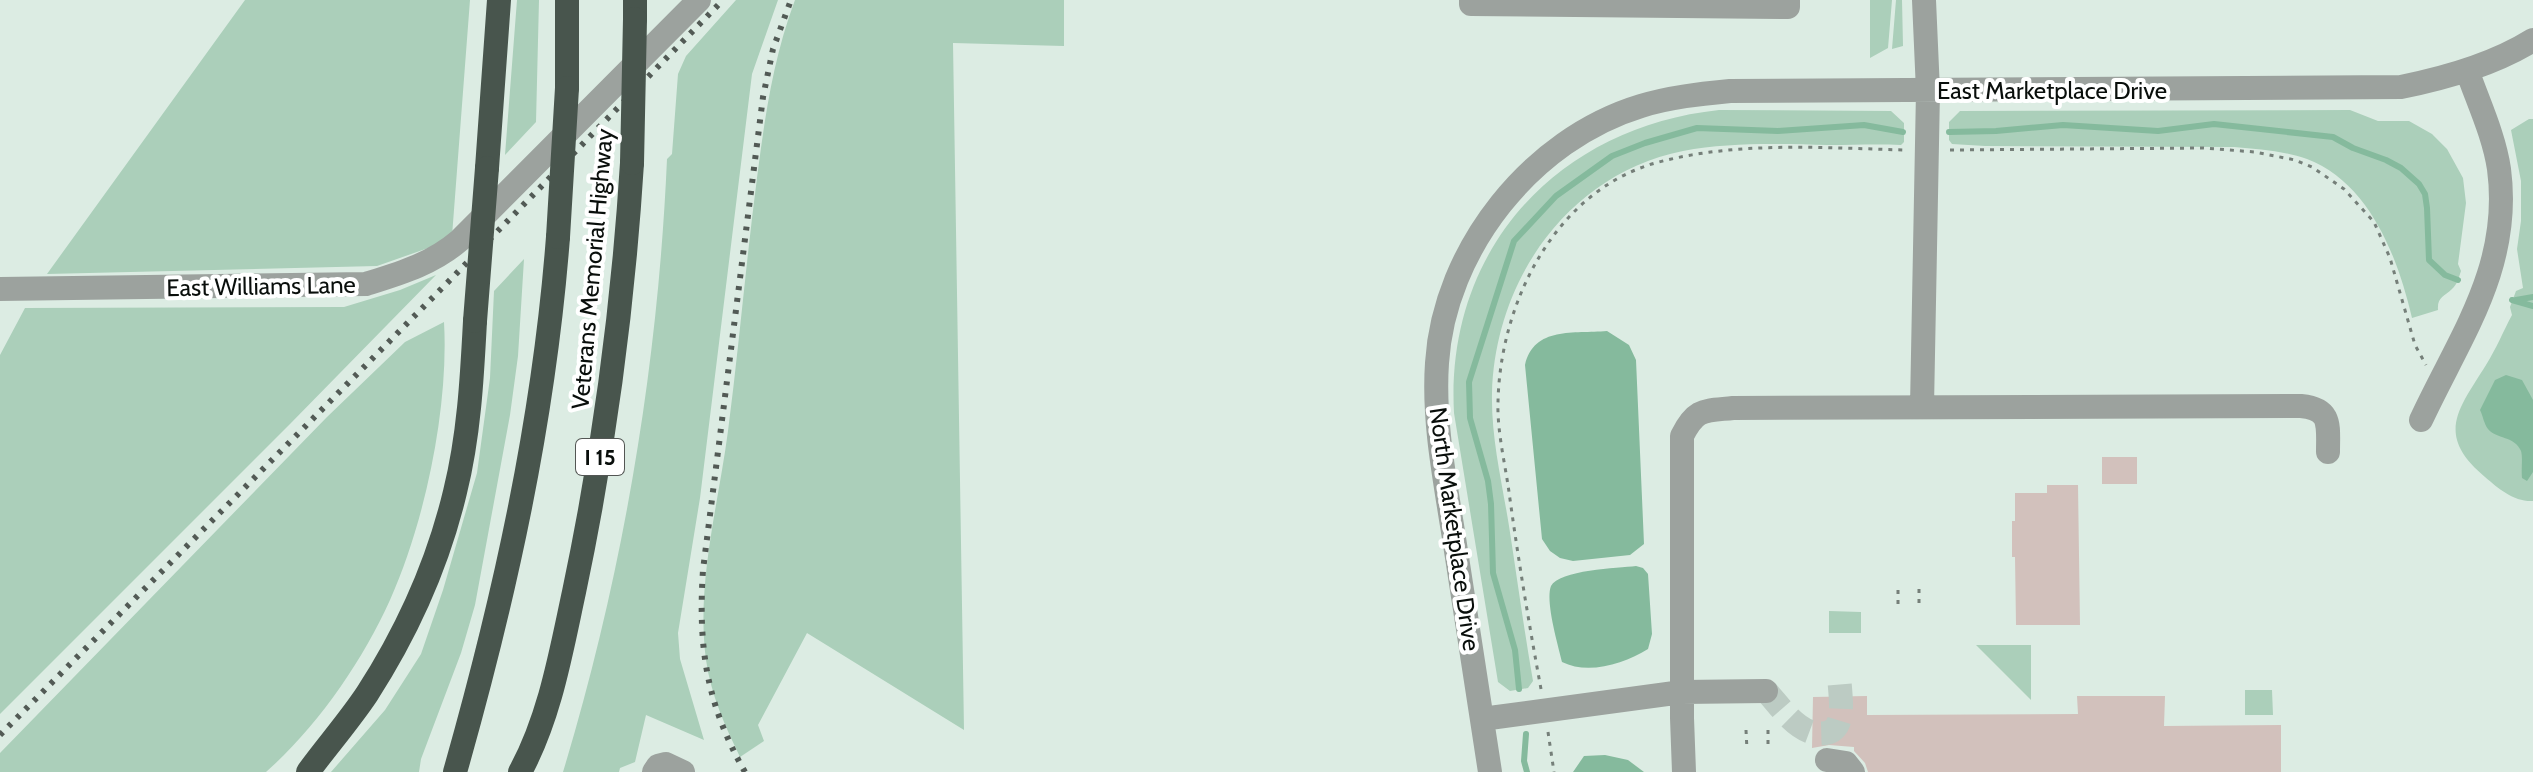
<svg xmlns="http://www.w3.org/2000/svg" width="2533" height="772" viewBox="0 0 2533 772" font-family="Cabin,sans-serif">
<rect width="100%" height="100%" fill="#dcece3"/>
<path fill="#abcfba" d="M245 0H470L452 236 434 246 377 266 47 274Z
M517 0H539L536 122 505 155Z
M736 0H778L752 74 700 498 678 633 680 659 704 740 646 715 635 762 620 768 619 772H563C623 574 658 366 667 159L672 154 678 74 686 56Z
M795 0H1064V46L953 43 964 730 807 633 758 725 764 741 740 757C725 726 711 695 706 660 696 583 718 507 728 431 739 347 746 262 757 178 765 116 773 59 795 0Z
M1870 0H1892L1888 48 1870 58Z
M1896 0H1902L1903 46 1892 49Z
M1719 110 1891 111 1904 123V142L1901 145C1877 144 1853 145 1828 145 1781 144 1730 142 1683 151 1569 174 1495 279 1492 393 1491 438 1502 482 1509 526 1517 577 1524 630 1533 681L1528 688 1510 691 1498 682 1454 413C1445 248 1559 127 1719 110Z
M2350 110 2378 121H2409L2432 134 2447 149 2463 178 2466 203 2458 264 2461 271C2459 277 2457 285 2452 289 2444 297 2437 297 2438 310L2412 318C2398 258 2370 183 2307 159 2284 151 2259 149 2234 147L1985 146 1952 144 1949 140V122L1960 111Z
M2529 119H2533V501C2514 502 2499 489 2485 477 2435 435 2458 410 2486 365 2496 349 2503 332 2512 315L2510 307 2516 291 2523 288 2517 249 2521 221V181L2511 130Z
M524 259 518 356 510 415 475 605 461 653 421 759 419 772H331L385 710 421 654 443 590 477 473 490 378 494 291Z
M436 275 290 424 0 714V355L25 308 344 307 400 290Z
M444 322C449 407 425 522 390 600 362 662 317 727 266 772H0V753L327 417 405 342Z
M1829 611 1861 612V633H1829Z
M1976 645H2031V700Z
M2245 690H2272L2273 715H2245Z"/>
<path fill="#85ba9d" d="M1607 331 1629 345 1636 360 1644 544 1630 555 1573 561 1560 558 1550 551 1542 539 1525 365C1534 326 1574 334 1607 331Z
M2506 375 2522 380 2533 400V472L2527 481 2522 478C2521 469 2523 458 2521 451 2515 436 2496 439 2488 429 2484 424 2483 416 2480 410L2495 380Z
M1636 566 1643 568 1648 574 1652 634 1648 649C1624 664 1588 675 1562 662 1558 645 1545 601 1551 586 1559 570 1618 568 1636 566Z
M1605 755 1628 760 1644 772H1573L1584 756Z"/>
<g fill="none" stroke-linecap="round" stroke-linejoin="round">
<path stroke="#85ba9d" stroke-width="6" d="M1949 132 1996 131 2063 125 2158 131 2214 124 2333 137 2353 148 2386 160 2401 168 2419 184 2425 194 2427 208 2429 260 2445 275 2458 280
M2512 300 2533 306
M2516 300 2533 297
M1519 689 1515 650 1493 573 1491 504 1488 481 1470 418 1469 382 1514 241 1556 196 1612 156 1645 143 1697 128 1778 131 1864 125 1903 132
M1526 734 1524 761 1527 772"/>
</g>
<path fill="#d2c1bc" d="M2102 457H2137V484H2102Z
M2047 485H2078L2080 625H2016L2015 557H2012V521H2015V493H2047Z
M1867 696V715L2078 714 2077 696H2165L2164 726 2281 725V772H1868L1865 763 1854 751V747L1829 745 1812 748 1813 697Z"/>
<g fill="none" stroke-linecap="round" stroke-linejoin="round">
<path stroke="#bccbc3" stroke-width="24" stroke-dasharray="24 12" stroke-linecap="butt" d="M1766 691C1781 707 1800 738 1826 733 1832 732 1837 728 1839 721 1843 709 1840 690 1839 676"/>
<path stroke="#757f79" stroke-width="3" stroke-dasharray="4 6" stroke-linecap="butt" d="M1950 150 2203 148 2255 152 2295 160 2312 167 2344 189 2374 222 2390 258 2415 345 2426 365
M1919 589V608
M1898 590V608
M1541 689C1529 624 1518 558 1509 492 1505 463 1497 431 1498 402 1500 302 1556 189 1659 162 1739 141 1824 148 1906 150
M1746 730 1747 750
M1768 730V750
M1548 732 1554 772"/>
<path stroke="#9ca29e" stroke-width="24" d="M1471 0V4L1788 7V0
M0 289 366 284C401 273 432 264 460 240L699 0
M1922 407 1928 91 1924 0
M2421 420C2460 336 2512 267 2499 169 2494 135 2478 102 2467 70
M1482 719 1682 692 1766 691
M1827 760 1846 763 1853 772
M654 772 658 766 666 764 683 772
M1490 772C1478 694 1466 616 1454 538 1445 480 1433 421 1437 363 1444 249 1532 139 1641 106 1670 97 1700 94 1730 91L2401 87C2446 78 2493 65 2533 40
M1684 772 1682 718V436C1696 408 1704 411 1733 408L2301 406C2332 409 2328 425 2328 452"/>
<path stroke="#48554d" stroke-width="24" d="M635 0V19
M567 88V0
M487 168 499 0
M308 772C327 746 349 721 367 694 407 632 438 563 455 492 469 436 472 378 475 321
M455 772C505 596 544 420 558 237
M520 772C550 717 561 652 574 592 604 450 623 308 632 163"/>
<path stroke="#525a55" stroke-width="6" stroke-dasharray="4 8" stroke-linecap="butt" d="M0 735 451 279 723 0
M745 772C706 704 698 646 703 570L763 97 773 49 791 0"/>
<path stroke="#48554d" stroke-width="24" d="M632 163 635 19
M558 237 567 88
M475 321 487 168"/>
</g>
<g text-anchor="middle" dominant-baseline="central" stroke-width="8" stroke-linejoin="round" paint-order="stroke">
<rect fill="#fff" stroke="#535654" stroke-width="2" x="576" y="439" width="48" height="36" rx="6"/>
<g font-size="22" font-weight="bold" fill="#090e0b">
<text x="600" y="457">I 15</text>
</g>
<g font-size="24" fill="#090e0b" stroke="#fff">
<text x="2052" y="90">East Marketplace Drive</text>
<text transform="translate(592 269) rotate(-85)">Veterans Memorial Highway</text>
<text transform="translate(261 286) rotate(-1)">East Williams Lane</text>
<text transform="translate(1455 529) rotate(82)">North Marketplace Drive</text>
</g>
</g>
</svg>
